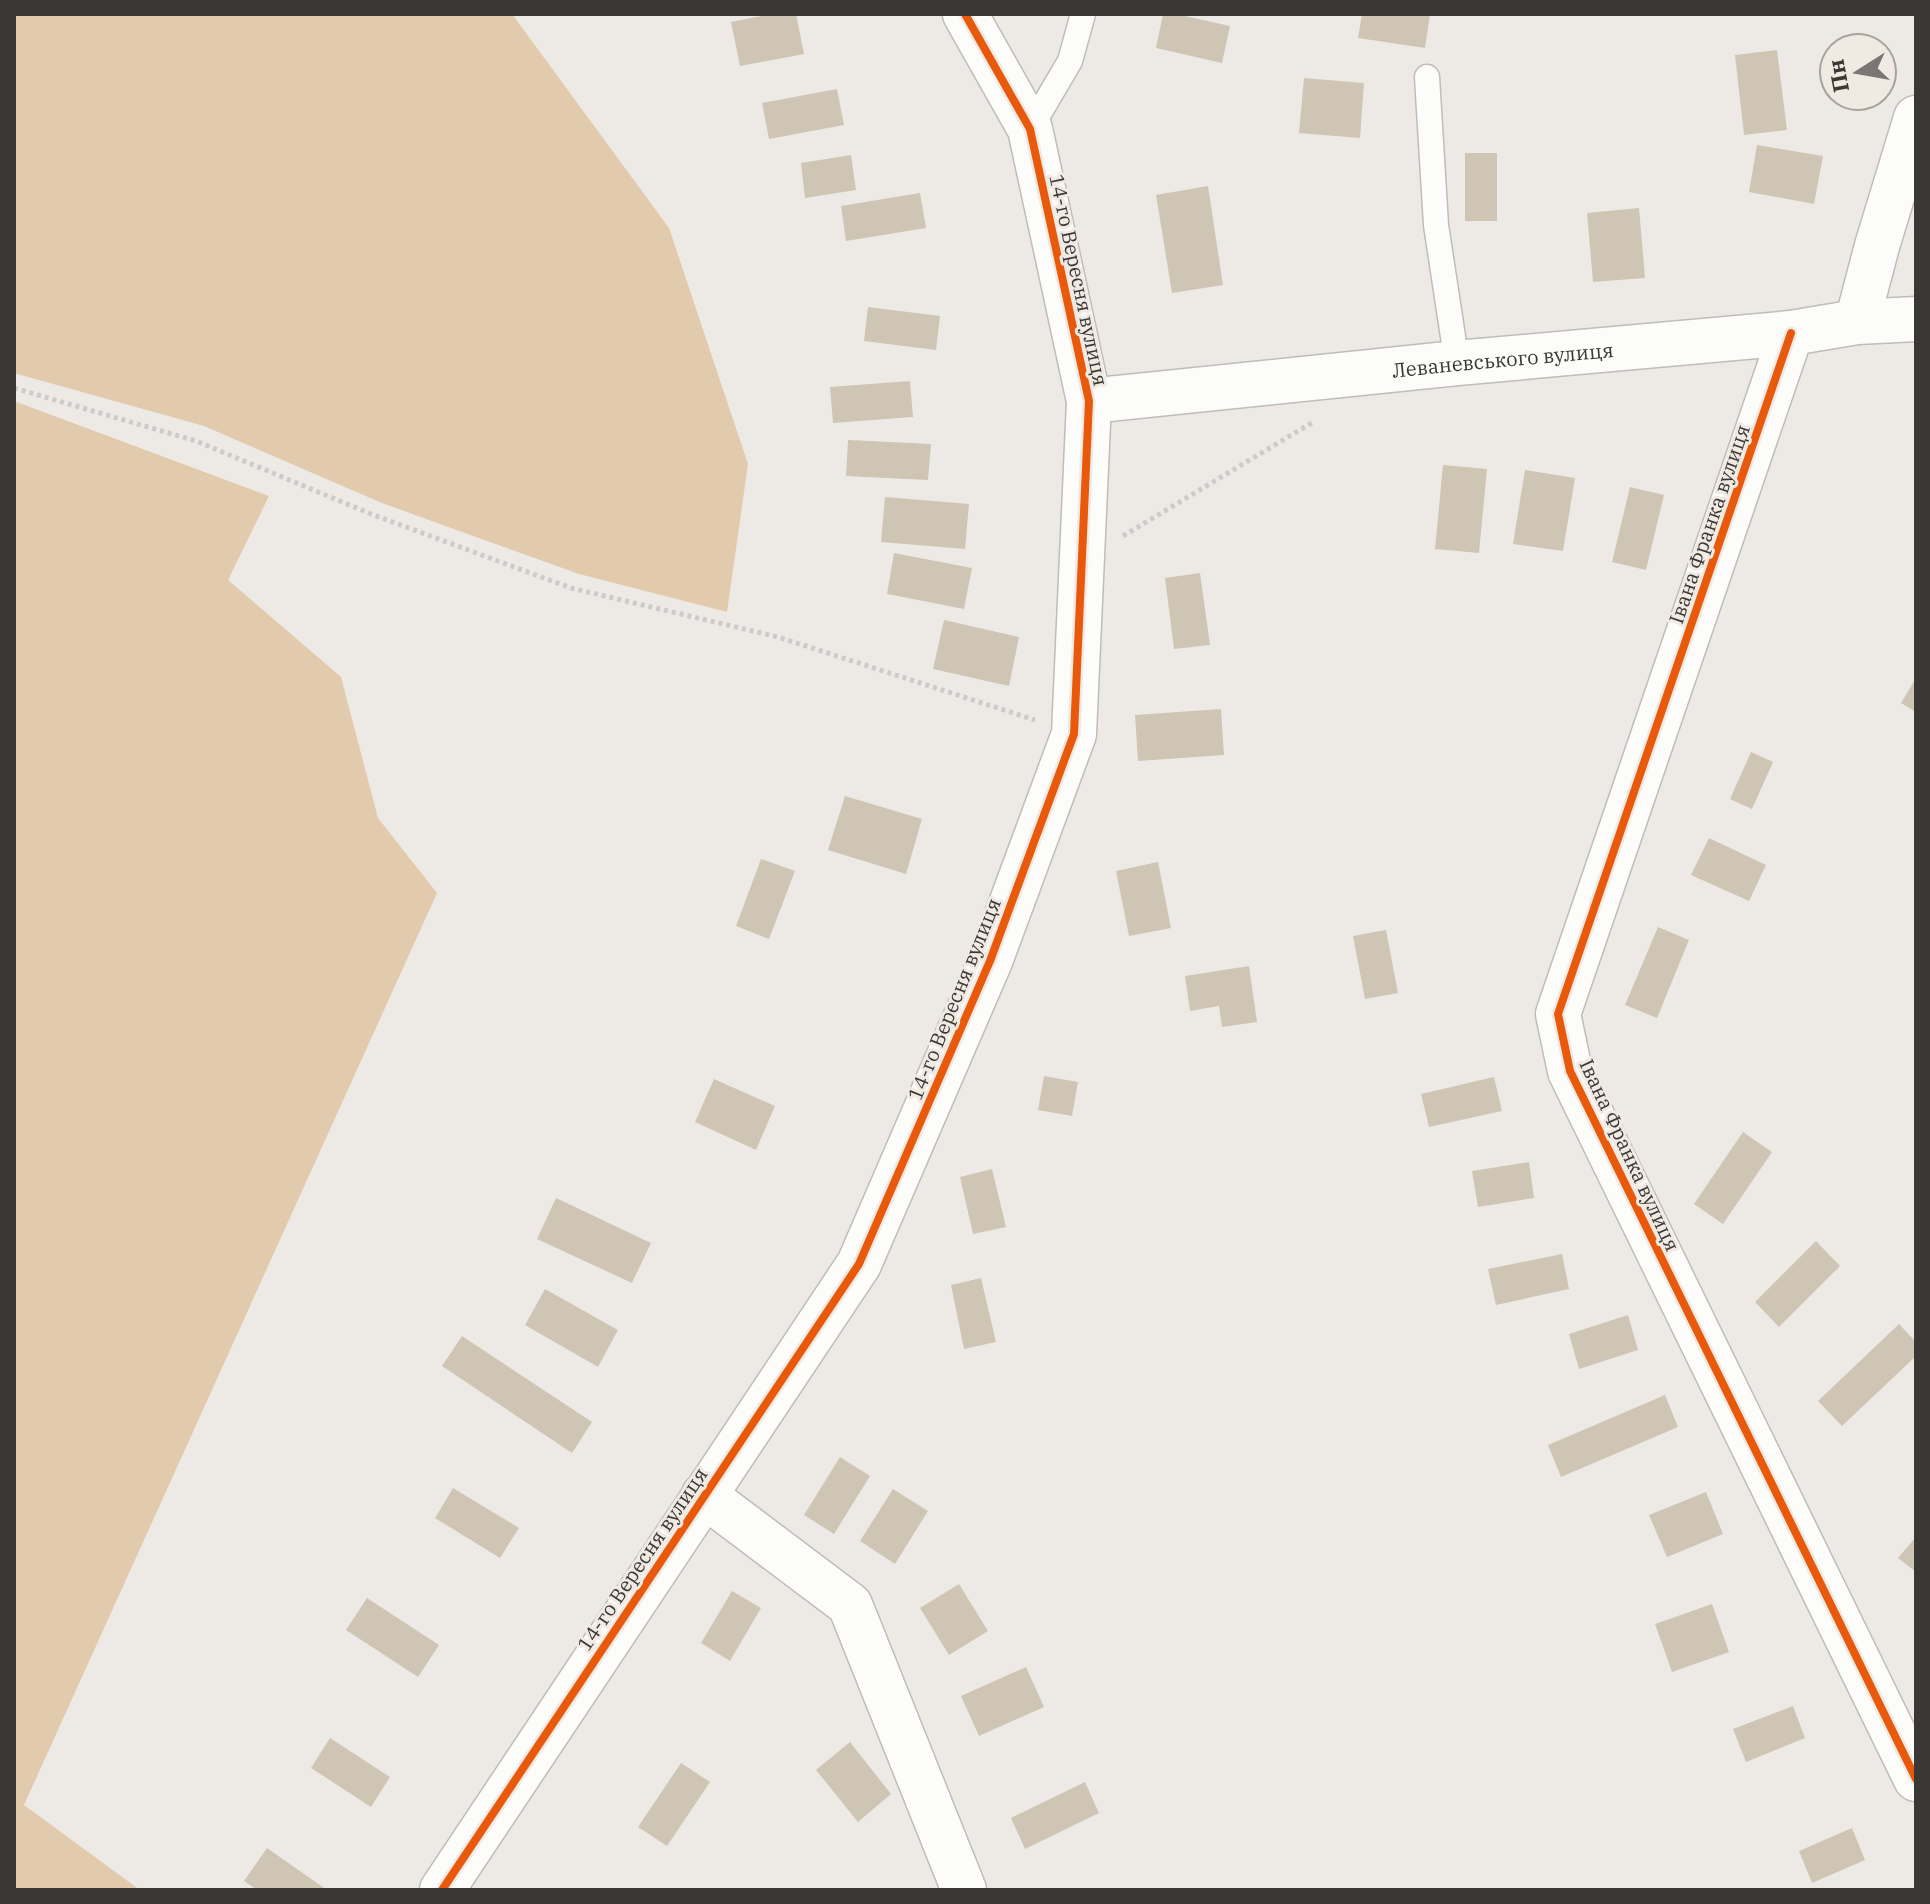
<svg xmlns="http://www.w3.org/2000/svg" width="1930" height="1904" viewBox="0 0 1930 1904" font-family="'IBM Plex Serif',serif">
<rect width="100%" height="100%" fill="#edeae6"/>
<path fill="#e2caac" d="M14 14H512L669 228 748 464 727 612 579 574 382 503 204 426 14 373Z
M14 401 269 496 228 580 341 677 378 818 437 893 24 1805 140 1890H14Z"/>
<path fill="#cfc5b4" d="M772 14H796L804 54 740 66 731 22Z
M1163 14H1176L1230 26 1222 63 1156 48Z
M1362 14H1430L1425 48 1358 38Z
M1777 50 1787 130 1744 135 1735 55Z
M1304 78 1364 83 1360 138 1299 133Z
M837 89 844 125 769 139 762 103Z
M1757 145 1823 156 1814 204 1749 192Z
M1465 153H1497V221H1465Z
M851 155 856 190 805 198 801 163Z
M1208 186 1223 285 1172 293 1156 195Z
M920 193 926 228 846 241 841 206Z
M1639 208 1645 278 1593 282 1587 213Z
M868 307 940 316 936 350 864 341Z
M910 381 913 417 833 423 830 387Z
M848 440 931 444 928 480 846 476Z
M1443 465 1487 469 1479 553 1435 549Z
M1525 470 1575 478 1563 551 1513 544Z
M1630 487 1664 495 1646 570 1612 562Z
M885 497 969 504 965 549 881 542Z
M894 553 972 568 964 609 887 594Z
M1200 573 1210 645 1174 649 1165 578Z
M944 620 1019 637 1009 686 933 669Z
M1916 678V712L1901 703Z
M1221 709 1224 755 1138 761 1135 715Z
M1751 752 1773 762 1752 809 1730 799Z
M845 796 922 819 906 874 828 850Z
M1709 838 1766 865 1749 901 1691 875Z
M761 859 795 871 769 939 736 926Z
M1158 862 1171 928 1129 936 1116 871Z
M1658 927 1689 940 1657 1018 1625 1005Z
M1386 930 1398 993 1365 999 1353 936Z
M1249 966 1257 1022 1222 1027 1219 1006 1190 1011 1185 976Z
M1044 1076 1078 1082 1072 1116 1038 1110Z
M1494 1077 1502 1111 1429 1127 1421 1094Z
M714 1079 775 1106 756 1150 695 1122Z
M1743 1132 1772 1152 1723 1224 1694 1204Z
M1529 1162 1534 1198 1478 1207 1472 1171Z
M992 1169 1006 1227 973 1234 960 1177Z
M556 1198 651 1243 632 1283 537 1239Z
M1816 1241 1840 1266 1779 1327 1755 1302Z
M1562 1254 1569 1289 1496 1305 1488 1269Z
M981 1278 996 1342 964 1349 951 1285Z
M545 1289 618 1330 598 1367 525 1325Z
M1628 1315 1638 1350 1579 1369 1569 1334Z
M1899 1324 1916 1342V1356L1842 1426 1818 1401Z
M462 1336 592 1422 572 1453 442 1366Z
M1665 1395 1678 1427 1561 1477 1548 1445Z
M840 1457 870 1476 834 1534 804 1515Z
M453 1488 519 1528 500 1558 435 1518Z
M893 1489 928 1511 895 1564 860 1541Z
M1706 1492 1723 1534 1667 1557 1649 1515Z
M1916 1537V1572L1898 1558Z
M959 1584 988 1631 949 1655 920 1608Z
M732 1591 761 1608 730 1661 701 1643Z
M367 1598 439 1645 418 1677 346 1630Z
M1712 1604 1729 1652 1672 1672 1655 1624Z
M1026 1667 1044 1707 979 1736 961 1696Z
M1793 1706 1805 1738 1746 1762 1733 1729Z
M330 1738 390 1777 371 1807 311 1768Z
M850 1742 891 1794 858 1822 816 1770Z
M681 1763 710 1782 667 1846 638 1827Z
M1085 1782 1099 1813 1025 1849 1011 1818Z
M1852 1828 1865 1860 1812 1883 1799 1851Z
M267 1848 327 1890H257L244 1881Z"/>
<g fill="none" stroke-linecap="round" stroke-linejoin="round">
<g stroke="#bfbcb9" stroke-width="27">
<path id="lane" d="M1427 77 1436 225 1457 363
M1030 129 1070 61 1083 14"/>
</g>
<g stroke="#bfbcb9" stroke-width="47">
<g id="street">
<path d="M1857 322 1877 246 1916 118"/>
<path d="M1791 333 1558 1014 1570 1071 1916 1779"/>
<path id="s1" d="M1089 401 1457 363 1791 333 1857 322 1916 319"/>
<path d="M704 1495 850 1605 964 1890"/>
<path d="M442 1890 859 1264 990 961 1074 734 1089 401 1030 129 965 14"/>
</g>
</g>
<path stroke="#cdcbca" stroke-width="5" stroke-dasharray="4 4" stroke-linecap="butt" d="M14 388 196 441 371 514 571 588 778 637 1035 720
M1123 536 1313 422"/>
<use href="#lane" stroke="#fcfcfb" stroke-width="24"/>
<use href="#street" stroke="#fcfcfb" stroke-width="44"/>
<g stroke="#f0eae3" stroke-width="13">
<path id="cycleway" d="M1791 333 1558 1014 1570 1071 1916 1779
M442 1890 859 1264 990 961 1074 734 1089 401 1030 129 965 14"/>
</g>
<use href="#cycleway" stroke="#e8590c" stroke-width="8"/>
</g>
<g text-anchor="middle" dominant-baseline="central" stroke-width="6" stroke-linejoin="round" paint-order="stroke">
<g font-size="20" fill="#3a3735" stroke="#f0eae3">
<text transform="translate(1079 280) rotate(78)">14-го Вересня вулиця</text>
<text stroke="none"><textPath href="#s1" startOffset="416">Леваневського вулиця</textPath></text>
<text transform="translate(1709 524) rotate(-71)">Івана Франка вулиця</text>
<text transform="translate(954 999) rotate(-68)">14-го Вересня вулиця</text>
<text transform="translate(1630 1155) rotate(65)">Івана Франка вулиця</text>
<text transform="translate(642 1559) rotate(-56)">14-го Вересня вулиця</text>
</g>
</g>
<rect width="1930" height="1904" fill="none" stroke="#3a3735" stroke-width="32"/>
<g transform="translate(1858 72) rotate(259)"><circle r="38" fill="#f0eae3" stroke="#a7a29d" stroke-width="2"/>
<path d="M0-6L14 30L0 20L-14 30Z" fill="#797673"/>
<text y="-12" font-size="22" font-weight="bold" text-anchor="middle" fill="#3a3735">Пн</text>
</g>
</svg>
